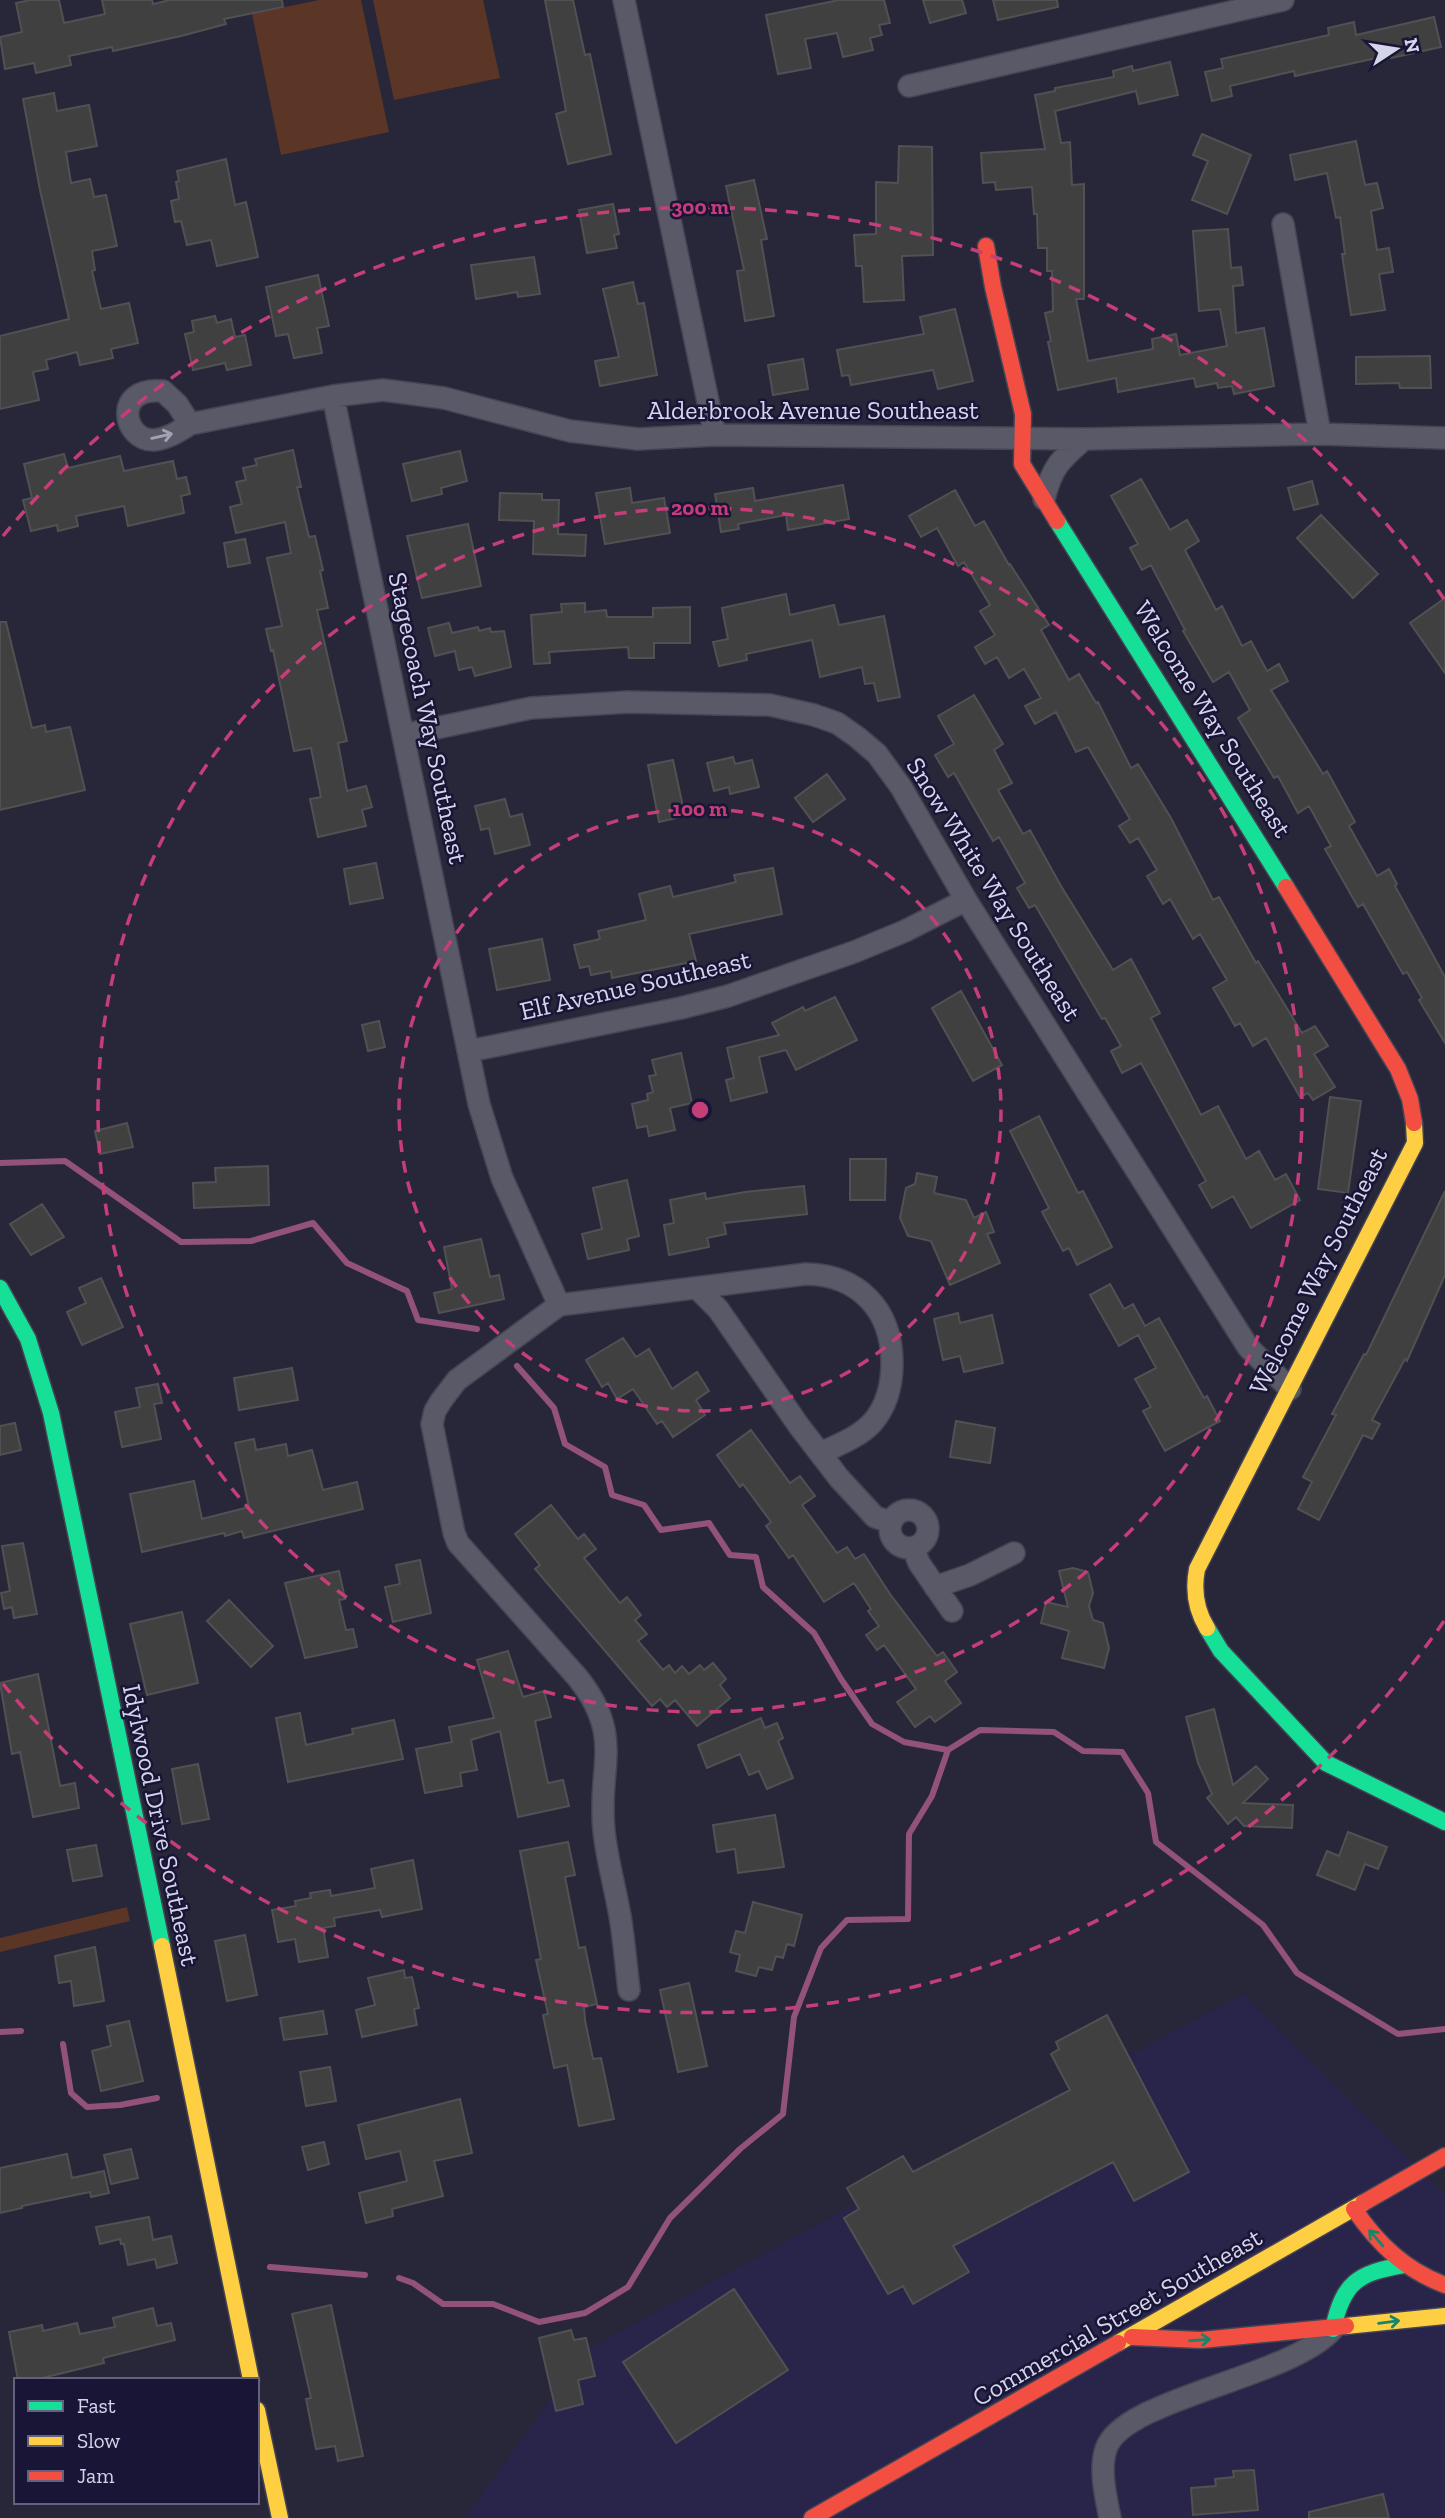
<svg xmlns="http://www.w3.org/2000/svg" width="1445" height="2518" viewBox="0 0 1445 2518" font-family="'Zilla Slab',serif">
<rect width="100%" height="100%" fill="#282739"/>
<path fill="#28244a" d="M1243 1994 1445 2195V2518H464L588 2349Z"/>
<path fill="#5b3525" d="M319 0H361L389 132 281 155 252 14Z
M373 0H483L500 78 394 100Z
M127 1907 130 1921 0 1952V1938Z"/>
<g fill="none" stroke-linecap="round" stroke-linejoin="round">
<path stroke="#93527b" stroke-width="6" d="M0 1163 65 1161 181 1242 251 1241 313 1223 347 1263 407 1291 418 1320 477 1329
M517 1366 554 1408 565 1444 605 1467 612 1495 644 1505 661 1530 709 1523 730 1555 756 1557 763 1587 814 1633 841 1679 872 1724 904 1742 948 1750
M0 2032 21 2031
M63 2044 71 2093 87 2107 120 2105 157 2098
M270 2267 365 2275
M399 2278 413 2283 443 2304H493L539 2322 585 2313 628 2287 670 2218 740 2149 783 2114 794 2017 821 1948 847 1920 908 1919 909 1834 932 1796 948 1750 980 1730 1054 1732 1083 1751 1122 1752 1148 1793 1156 1842 1263 1925 1297 1973 1398 2034 1445 2029"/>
</g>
<path fill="#404041" stroke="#515052" stroke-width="2" d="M31 0H59L64 23 105 14 102 0H152L153 4 170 0H282L283 7 224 19 226 24 181 36 113 51 112 47 69 56 71 65 36 73 34 63 5 69 0 37 22 32 16 3Z
M545 0H573L585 55 590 54 611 154 568 164 556 114 566 111Z
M839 0H884L890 23 879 25 882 35 870 38 873 50 843 57 837 33 805 39 811 68 778 74 766 15Z
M923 0H962L966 13 930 23Z
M993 0H1057L1058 7 998 20Z
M1434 17 1441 47 1391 58 1390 55 1295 76 1294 71 1230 86 1232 96 1212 101 1205 72 1223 68 1221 59 1329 35 1328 28 1354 22 1356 35Z
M1170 62 1178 95 1139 104 1136 91 1055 111 1061 143 1070 142 1072 185 1084 184V299H1076L1088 361 1153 349 1152 339 1176 334 1180 355 1227 346 1220 309 1199 311 1193 231 1228 229 1231 268 1241 267 1243 285 1233 286 1236 333 1264 328 1274 386 1234 394 1232 386 1218 388 1217 383 1196 387 1194 378 1118 392 1116 378 1058 390 1048 342 1051 341 1045 313 1053 311 1052 271H1047V248H1038L1037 214H1034L1032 187 996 190 995 182 983 183 981 153 1045 149 1035 95 1055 91V88L1114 77 1113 71 1132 66 1133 71Z
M54 93 57 111 89 105 97 146 66 152 71 183 90 179 94 197 106 195 117 246 92 251 95 270 92 271 101 309 129 303 138 343 111 349 113 358 80 365 77 352 46 360 48 369 33 372 39 400 0 409V336L69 319 40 190 23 99Z
M1202 134 1251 155 1227 214 1192 200 1208 161 1193 155Z
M1356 141 1365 185 1377 183 1383 208 1371 211 1377 250 1389 248 1393 272 1379 274 1385 310 1351 315 1342 254H1345L1340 217 1336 218 1327 173 1295 180 1290 155Z
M899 146 932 147 933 255 902 256 904 300 864 302 862 266H856L854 235 876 234V182L898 183Z
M226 159 235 205 246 202 258 257 217 266 211 240 187 245 181 221 175 222 171 201 179 199 176 182 179 181 177 171Z
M754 180 767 239 761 240 774 316 745 321 737 271 744 270 726 186Z
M613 204 619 234 614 235 617 248 587 253 579 210Z
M534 257 540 294 518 297 517 292 476 299 471 265Z
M318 275 329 326 317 328 322 353 294 358 288 334 276 336 266 287Z
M633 282 638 304 644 303 657 375 600 386 595 361 619 357 603 289Z
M955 309 973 381 938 389 933 370 851 385 849 375 842 376 837 350 924 334 920 317Z
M215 316 217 323 231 319 235 337 245 335 251 365 227 370 225 363 193 370 185 334 194 332 192 321Z
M1430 356 1431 388H1400L1399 383 1356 384V357Z
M803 359 808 389 773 395 768 365Z
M293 450 301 487H297L309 537 315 536 323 570 320 571 328 608 317 610 347 741 338 743 347 791 366 786 372 807 362 810 366 826 318 837 310 799 321 797 311 748 294 751 273 650 271 651 266 629 282 626 267 558 291 553 285 522 236 533 230 507 242 504 236 482 246 480 243 468 257 465 255 459Z
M460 451 467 481 441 488 442 494 412 501 403 464Z
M64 454 68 468 120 456 124 471 173 461 177 479 186 477 190 494 181 496 184 513 128 526 124 506 76 516 78 526 58 531 57 525 31 531 23 500 32 498 24 464Z
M1141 479 1170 530 1187 520 1199 541 1185 550 1216 610 1222 606 1242 646 1251 641 1267 671 1279 664 1288 681 1271 690 1323 774 1327 771 1355 822 1349 826 1377 876 1389 869 1397 884 1395 886 1445 977V1043L1419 1000 1422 998 1407 972 1403 974 1363 904 1358 907 1325 849 1331 846 1309 806 1298 813 1278 776 1274 778 1238 718 1250 710 1229 672 1213 682 1183 631 1185 630 1151 565 1142 570 1130 548 1138 544 1111 496Z
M1312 481 1318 504 1294 510 1288 488Z
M843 485 849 519 788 530 786 515 738 524 739 529 721 532 715 494 753 488 755 501Z
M630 488 632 503 664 498 670 533 605 544 596 493Z
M955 490 975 526 984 521 1009 565 1010 564 1049 625 1041 630 1069 680 1079 674 1096 703 1098 702 1131 768 1138 764 1171 818 1213 900 1219 897 1256 963 1258 961 1302 1033 1315 1026 1328 1046 1314 1054 1335 1087 1313 1100 1308 1093 1300 1097 1266 1038 1253 1046 1240 1023 1235 1026 1213 988 1227 980 1200 934 1193 939 1170 899 1163 904 1147 876 1157 870 1138 838 1130 843 1119 826 1130 819 1088 747 1076 752 1056 712 1035 724 1025 706 1041 698 1024 669 1009 678 997 657 985 664 975 647 995 635 980 611 990 605 964 562 958 566 937 528 921 537 909 516Z
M500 493 542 494V500H559L558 534 586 535 585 556 533 554 534 521 499 520Z
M1321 515 1378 574 1353 598 1297 538Z
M468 524 481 586 422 598 407 536Z
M245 539 250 563 228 567 224 543Z
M786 594 790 615 834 605 839 625 884 616 900 697 878 701 874 683 865 684 862 667 820 677 812 640 746 654 747 660 719 666 713 642 728 639 722 608Z
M1445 598V673L1410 623Z
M585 603V612L606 610 607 617H653V608L690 607V643H654V658H629L628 647 549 652 550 663 534 664 531 615 562 612 561 604Z
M0 622H6L32 728 45 725 46 732 70 727 85 790 0 810Z
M449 623 452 633 478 627 479 631 490 628 491 632 504 631 511 667 475 676 472 667 459 670 455 651 435 656 428 628Z
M974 695 1003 744 994 750 1012 783 998 790 1023 834 1030 830 1061 886 1113 970 1131 959 1160 1013 1151 1018 1201 1115 1218 1106 1246 1159 1259 1151 1275 1180 1286 1174 1300 1200 1251 1228 1233 1196 1212 1208 1199 1185 1206 1181 1141 1063 1122 1073 1111 1051 1121 1046 1105 1018 1102 1019 1035 905 1029 908 1017 888 1025 883 999 837 993 841 954 773 948 777 935 755 954 744 938 716Z
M733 757 735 764 752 760 759 787 730 794 729 787 714 791 707 763Z
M673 760 685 816 659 822 648 765Z
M827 774 845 799 813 822 795 798Z
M505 799 510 817 522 814 530 845 495 854 489 828 481 830 475 806Z
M376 863 383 898 350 904 344 869Z
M773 868 782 914 689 934 696 961 612 978 611 971 591 975 589 966 580 968 574 945 600 939 598 931 646 920 639 894 670 886 673 897 736 882 734 875Z
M542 939 550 980 497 990 489 949Z
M961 991 1002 1065 973 1081 932 1008Z
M835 997 857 1040 796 1070 786 1050 759 1057 767 1092 731 1101 726 1080 734 1078 727 1048 779 1035 772 1023 803 1007 805 1011Z
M379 1021 385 1047 368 1051 362 1025Z
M681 1053 692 1103 670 1108 675 1130 649 1136 647 1126 637 1128 632 1104 648 1100 647 1094 653 1092 649 1076 656 1075 652 1060Z
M1330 1097 1361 1101 1348 1193 1318 1189Z
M1039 1116 1078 1193 1083 1191 1112 1247 1077 1265 1069 1248 1063 1251 1042 1212 1049 1208 1010 1131Z
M127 1123 133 1147 100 1154 95 1131Z
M850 1159H886L885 1200H850Z
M268 1166 269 1205 194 1208 193 1183 216 1182 215 1168Z
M917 1173 937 1177 934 1193 966 1200 974 1218 986 1212 994 1232 987 1234 1000 1263 950 1285 931 1241 908 1236 900 1218 906 1188 915 1184Z
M627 1180 639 1236 627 1239 629 1250 588 1259 582 1234 602 1229 593 1188Z
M804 1186 807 1214 724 1223 726 1234 707 1238 709 1247 669 1255 664 1225 674 1223 670 1200 705 1193 706 1199 745 1192Z
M1445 1191V1275L1407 1361 1405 1359 1372 1420 1380 1424 1372 1439 1363 1435 1319 1520 1298 1509 1312 1482 1303 1477 1336 1415 1332 1414 1364 1354 1366 1355Z
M42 1204 64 1237 31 1255 10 1224Z
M481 1239 490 1277 499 1275 504 1299 439 1313 434 1293 452 1289 444 1247Z
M101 1278 123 1327 82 1345 67 1312 86 1303 79 1288Z
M1110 1284 1124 1309 1133 1304 1145 1326 1159 1318 1204 1398 1207 1396 1220 1421 1165 1451 1143 1411 1151 1407 1135 1379 1156 1368 1138 1335 1119 1346 1090 1295Z
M958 1313 960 1323 992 1315 1003 1363 964 1372 960 1356 943 1360 934 1319Z
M623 1338 636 1357 649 1349 672 1389 697 1372 709 1391 696 1400 705 1415 673 1437 662 1421 657 1424 633 1389 617 1399 608 1383 602 1387 586 1360Z
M292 1368 298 1400 239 1410 234 1378Z
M158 1384 162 1403 154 1404 161 1439 122 1447 115 1412 140 1407 136 1388Z
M956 1421 995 1428 990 1463 950 1457Z
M15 1423 21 1450 0 1455V1426Z
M751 1430 790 1483 800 1476 815 1496 802 1505 837 1553 847 1547 855 1559 864 1554 890 1594 937 1656 943 1652 957 1672 945 1681 961 1703 935 1722 930 1716 915 1727 897 1702 916 1689 884 1645 877 1650 866 1635 879 1626 868 1611 871 1609 854 1583 824 1602 793 1555 789 1558 766 1526 771 1522 743 1484 740 1487 717 1455Z
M254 1439 256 1450 286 1444 288 1456 312 1450 323 1490 357 1482 363 1509 244 1538 242 1531 225 1536 224 1533 142 1552 130 1494 194 1481 202 1519 249 1507 235 1443Z
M551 1505 578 1539 584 1534 596 1549 584 1558 620 1603 627 1597 641 1615 635 1620 647 1634 638 1641 663 1670 669 1665 675 1673 682 1666 689 1674 700 1665 704 1670 713 1663 726 1679 720 1685 730 1698 697 1726 675 1700 667 1707 660 1699 652 1706 535 1569 540 1565 515 1534Z
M23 1543 37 1614 14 1618 12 1607 4 1609 1 1593 10 1591 2 1546Z
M420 1560 431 1613 393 1622 385 1587 400 1584 396 1565Z
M1073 1568 1088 1572 1093 1593 1089 1606 1093 1620 1103 1623 1109 1648 1104 1668 1062 1658 1069 1631 1041 1623 1046 1602 1068 1607 1059 1571Z
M339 1571 345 1599 339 1600 346 1630 353 1629 357 1647 305 1658 285 1583Z
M229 1600 273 1646 251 1667 207 1621Z
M182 1612 198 1683 147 1695 130 1624Z
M508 1651 523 1697 544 1691 551 1717 535 1721 548 1783 563 1780 569 1806 518 1817 500 1731 471 1740 477 1770 460 1773 462 1786 425 1793 416 1749 452 1742 449 1727 494 1718 477 1660Z
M38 1674 60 1786 75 1783 79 1808 33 1817 20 1752 12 1754 0 1683Z
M1214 1709 1233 1785 1256 1766 1268 1779 1243 1803 1293 1805 1292 1828 1244 1826 1236 1817 1228 1824 1207 1798 1212 1794 1198 1763 1186 1717Z
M300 1713 306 1745 353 1734 352 1729 394 1720 403 1759 288 1782 276 1718Z
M761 1718 765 1728 777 1723 783 1738 778 1741 793 1778 767 1789 759 1771 749 1775 740 1754 707 1768 698 1745Z
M198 1764 209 1819 182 1824 172 1769Z
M775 1815 784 1867 738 1873 735 1849 717 1852 713 1825Z
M1348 1832 1387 1847 1378 1869 1365 1864 1355 1890 1317 1875 1327 1851 1339 1856Z
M568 1842 575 1875 565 1877 579 1948 585 1947 597 2004 584 2007 585 2020 593 2059 601 2058 614 2119 579 2126 567 2065 554 2068 543 2015 548 2014 536 1960 541 1959 520 1851Z
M96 1845 102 1876 73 1881 67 1850Z
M413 1860 422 1909 382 1917 380 1910 334 1918 335 1926 323 1928 328 1957 299 1962 295 1939 278 1942 272 1910 296 1906 295 1901 311 1898 310 1893 330 1890 331 1896 375 1888 371 1869Z
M753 1902 802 1915 794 1946 787 1944 783 1958 776 1956 772 1970 759 1967 756 1976 736 1971 740 1955 730 1952 736 1931 745 1933Z
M245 1935 257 1995 227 2001 215 1941Z
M95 1947 104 2001 74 2006 71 1981 59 1983 55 1956Z
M404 1970 405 1978 412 1977 419 2008 414 2009 417 2025 362 2037 356 2010 375 2005 368 1978Z
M689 1983 707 2066 678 2072 660 1990Z
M323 2011 327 2034 284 2040 280 2018Z
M1107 2015 1189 2172 1134 2201 1113 2162 953 2246 969 2272 913 2304 903 2286 888 2294 844 2218 859 2209 847 2188 903 2156 913 2172 1070 2090 1051 2054 1059 2049 1056 2042Z
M129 2021 143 2081 101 2091 92 2051 111 2046 107 2026Z
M330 2067 336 2101 306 2106 300 2072Z
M460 2099 472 2153 434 2161 443 2196 392 2209 393 2216 366 2223 359 2193 407 2181 400 2151 366 2159 358 2125Z
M324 2142 329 2164 308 2170 302 2147Z
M131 2149 138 2178 111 2184 104 2155Z
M67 2154 72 2178 104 2171 109 2193 91 2197 90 2192 22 2206V2208L0 2213V2168Z
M149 2217 153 2240 171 2236 177 2263 157 2268 155 2259 128 2265 124 2244H121L120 2239 100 2244 96 2227Z
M734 2289 788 2370 676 2443 623 2362Z
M331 2305 363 2456 338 2461 335 2446 316 2449 306 2399 311 2398 292 2314Z
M153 2308 157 2326 171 2323 175 2340 103 2358 104 2363 34 2380H18L9 2332 42 2325 43 2331 77 2323 80 2334 115 2327 113 2318Z
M571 2330 574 2340 586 2338 595 2376 578 2380 583 2404 556 2411 539 2338Z
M1254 2470 1258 2510 1193 2515 1191 2488 1216 2486 1215 2479 1234 2477 1233 2471Z
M1383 2494 1389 2518H1309V2512Z"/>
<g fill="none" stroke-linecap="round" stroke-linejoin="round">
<g stroke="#444454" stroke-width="24">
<path id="street" d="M624 0 715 435
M909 86 1283 0
M1283 224 1320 434
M333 396 479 1104 502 1178 559 1305
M190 424 177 404 163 391C112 386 123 441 154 440 167 439 180 431 190 424L333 396 383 390 444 398 570 431 638 439 715 435 1084 439 1320 434 1445 438
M1044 499C1052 467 1060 460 1084 439
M403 735 531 708 628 702 770 705 814 715 837 723 857 737 877 754 901 787 966 900 1248 1347 1290 1389
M469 1051 681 1008 728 996 854 952 905 931 966 900
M698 1289 718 1309 799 1426 839 1478 875 1517 891 1522
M890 1529a19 19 0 1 1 38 0a19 19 0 1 1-38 0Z
M913 1548 919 1563 952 1611
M935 1587 970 1575 1014 1553
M629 1990C626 1965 624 1940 620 1916 615 1887 607 1860 604 1831 597 1766 625 1738 578 1678L458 1543 454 1533 432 1424 435 1411 441 1401 457 1380 559 1305 806 1274C859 1275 892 1310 892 1363 892 1385 887 1406 872 1423 859 1437 838 1445 821 1453
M1110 2518C1106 2498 1099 2469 1106 2449 1122 2398 1291 2378 1333 2329"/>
</g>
<g stroke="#444454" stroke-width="19">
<path id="fast" d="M1057 521 1286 887
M0 1288 28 1339 51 1413 162 1946
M1207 1628 1221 1651 1326 1763 1445 1822
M1333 2329C1343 2282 1358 2273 1404 2265"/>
</g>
<g stroke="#444454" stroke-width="19">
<path id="slow" d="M1207 1628C1196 1610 1193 1590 1197 1569L1415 1143 1414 1123
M162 1946 251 2380
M1346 2326 1445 2316
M1118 2343 1363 2203
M257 2410 280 2518"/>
</g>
<g stroke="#444454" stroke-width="19">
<path id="jam" d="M986 246 993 287 1023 414 1022 464 1057 521
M1286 887 1398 1069 1410 1099 1414 1123
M1363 2203 1445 2156
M1354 2209C1378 2244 1405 2270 1445 2285
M1132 2337 1201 2340 1346 2326
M812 2518 1118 2343"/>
</g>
<use href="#street" stroke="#595967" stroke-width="21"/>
<use href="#fast" stroke="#16e098" stroke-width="16"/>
<use href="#slow" stroke="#ffcf43" stroke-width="16"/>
<use href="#jam" stroke="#f24e42" stroke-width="16"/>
</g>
<defs><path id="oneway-shaft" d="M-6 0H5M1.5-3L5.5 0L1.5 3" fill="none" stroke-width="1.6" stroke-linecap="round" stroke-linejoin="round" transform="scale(1.75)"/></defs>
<use stroke="#a3a3b6" href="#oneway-shaft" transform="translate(162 436) rotate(-13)"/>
<g stroke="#17856c">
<use href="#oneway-shaft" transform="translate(1376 2238) rotate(-131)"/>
<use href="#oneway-shaft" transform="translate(1389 2322) rotate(-7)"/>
<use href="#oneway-shaft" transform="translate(1200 2340) rotate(-4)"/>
</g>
<g fill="none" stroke="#c63e78" stroke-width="3.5" stroke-dasharray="12 9">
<circle cx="700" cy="1110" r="301"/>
<circle cx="700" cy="1110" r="602"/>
<path d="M1444 1621A903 903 0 0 1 3 1684M3 536A903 903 0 0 1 1444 599"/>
</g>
<g text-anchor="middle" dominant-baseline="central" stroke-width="5" stroke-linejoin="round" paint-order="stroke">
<g font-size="26" fill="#d4d4eb" stroke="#191536">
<text x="813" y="410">Alderbrook Avenue Southeast</text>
<text transform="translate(428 718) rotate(78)">Stagecoach Way Southeast</text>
<text transform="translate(1213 719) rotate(58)">Welcome Way Southeast</text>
<text transform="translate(994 889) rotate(58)">Snow White Way Southeast</text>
<text transform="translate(635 985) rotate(-13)">Elf Avenue Southeast</text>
<text transform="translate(1318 1271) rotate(-63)">Welcome Way Southeast</text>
<text transform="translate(161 1825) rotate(78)">Idylwood Drive Southeast</text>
<text transform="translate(1117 2317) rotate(-30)">Commercial Street Southeast</text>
</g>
</g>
<circle cx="700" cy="1110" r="10" fill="#c63e78" stroke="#191536" stroke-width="3.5"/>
<g font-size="21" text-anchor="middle" font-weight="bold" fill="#c63e78" stroke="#191536" stroke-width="5" stroke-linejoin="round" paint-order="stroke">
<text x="700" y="214">300 m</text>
<text x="700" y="515">200 m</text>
<text x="700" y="816">100 m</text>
</g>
<rect x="14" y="2378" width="245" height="126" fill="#191536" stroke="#64617e" stroke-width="2"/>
<rect x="28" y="2401" width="35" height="10" fill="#16e098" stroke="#64617e" stroke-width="2"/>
<text x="77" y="2413" font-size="21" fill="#d4d4eb">Fast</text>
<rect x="28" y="2436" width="35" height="10" fill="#ffcf43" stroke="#64617e" stroke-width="2"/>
<text x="77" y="2448" font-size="21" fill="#d4d4eb">Slow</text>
<rect x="28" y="2471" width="35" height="10" fill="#f24e42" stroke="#64617e" stroke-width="2"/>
<text x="77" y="2483" font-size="21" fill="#d4d4eb">Jam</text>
<g transform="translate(1396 49) rotate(78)" stroke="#191536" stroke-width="5" paint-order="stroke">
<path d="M0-5L12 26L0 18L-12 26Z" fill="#d4d4eb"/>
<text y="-10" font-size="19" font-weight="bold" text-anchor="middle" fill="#d4d4eb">N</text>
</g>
</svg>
